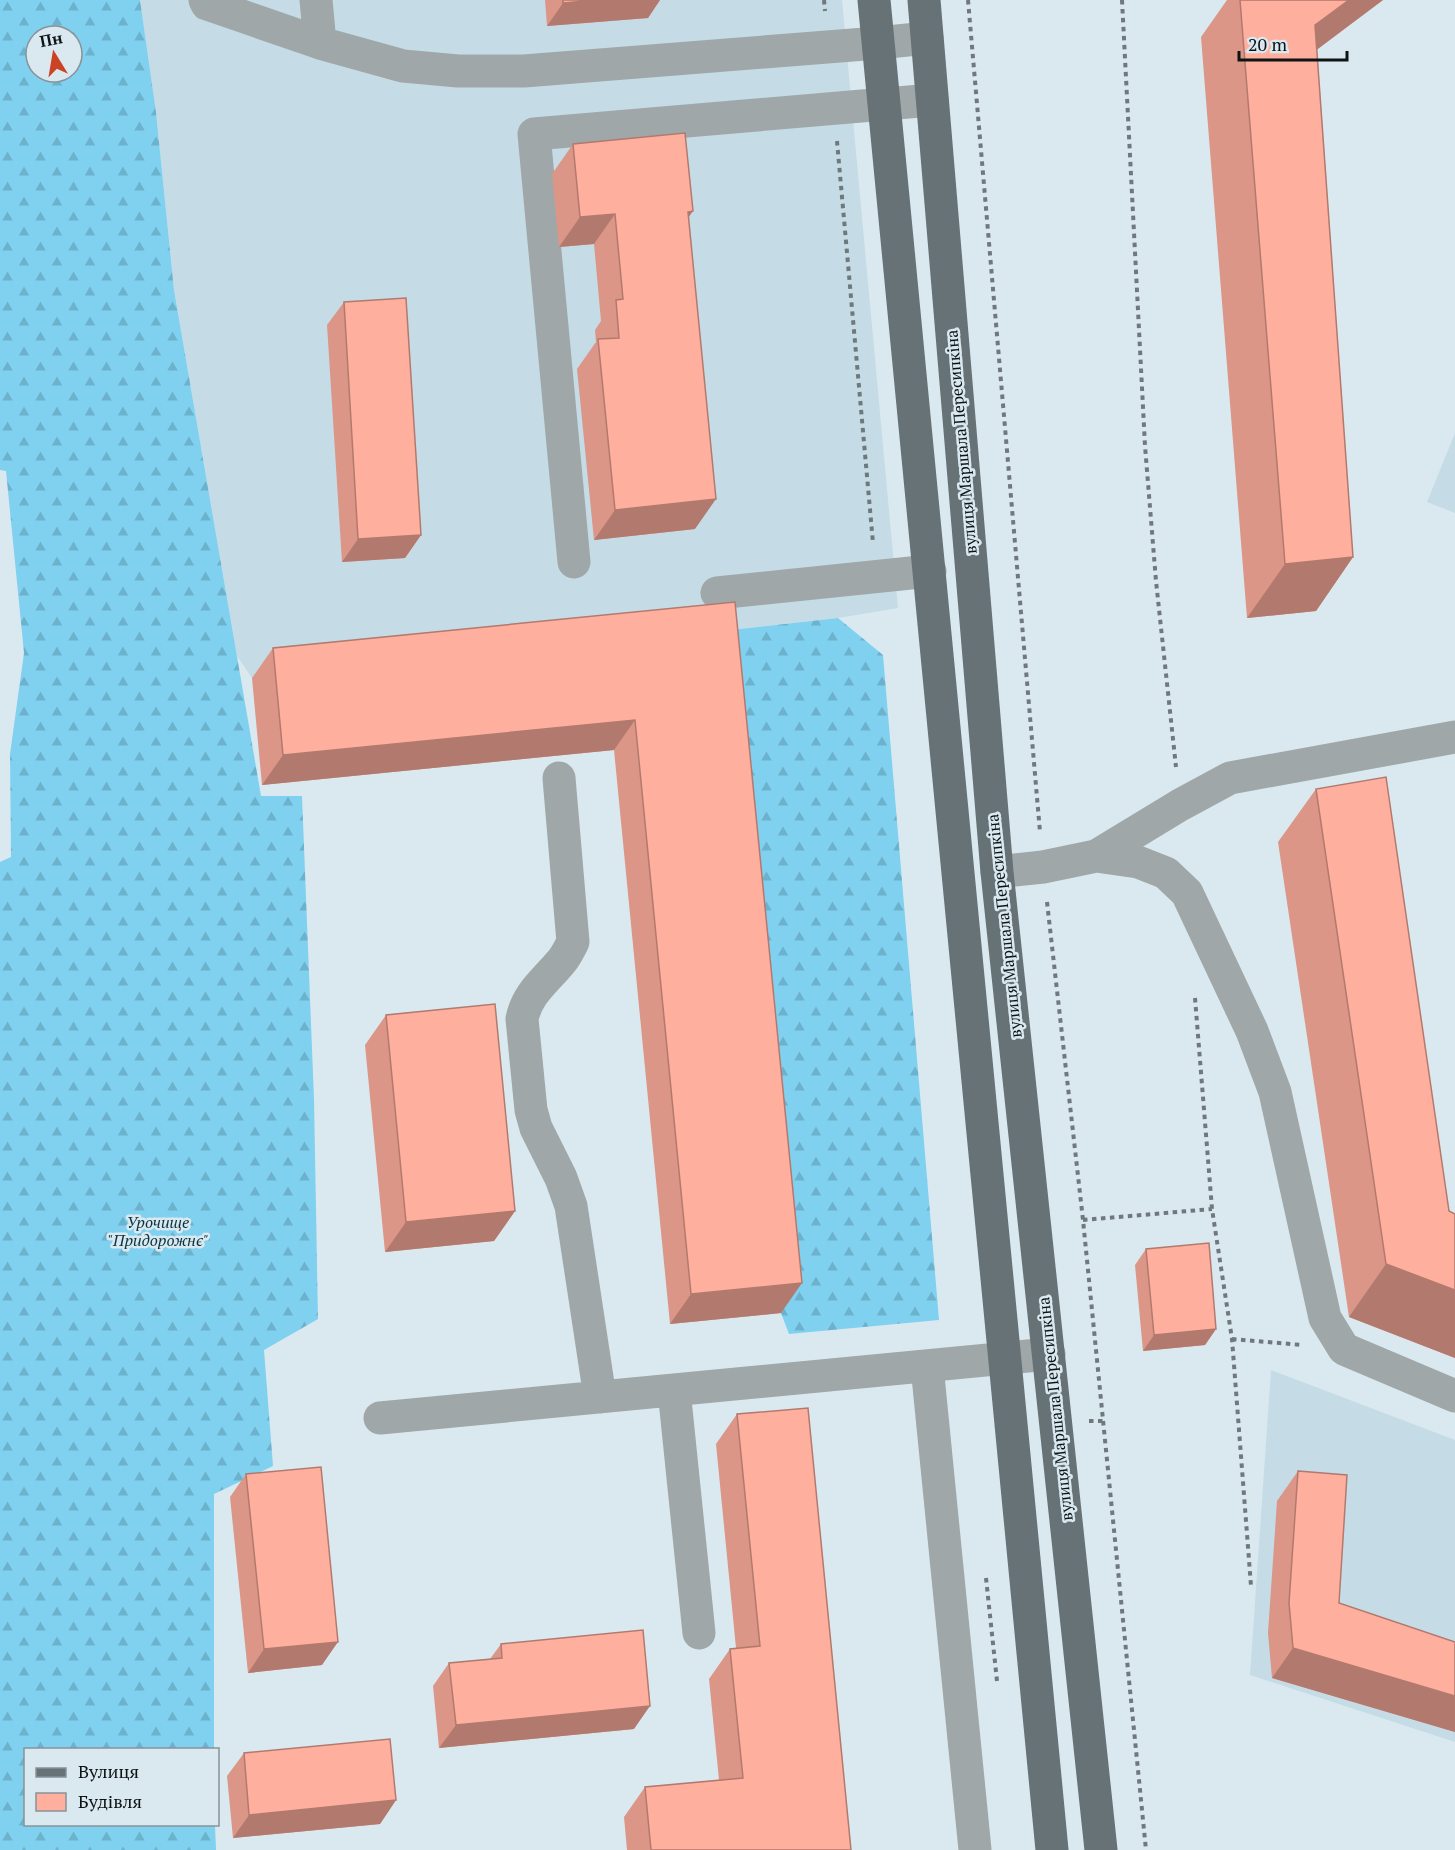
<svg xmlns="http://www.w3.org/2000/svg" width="1455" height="1850" viewBox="0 0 1455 1850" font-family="'PT Serif',serif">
<defs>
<pattern id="forest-firs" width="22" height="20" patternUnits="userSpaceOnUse" patternTransform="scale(1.5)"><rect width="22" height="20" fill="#80d0f0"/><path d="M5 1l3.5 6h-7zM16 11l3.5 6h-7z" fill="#6db2cd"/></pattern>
</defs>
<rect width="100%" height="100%" fill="#dae9f0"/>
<path fill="#c5dce6" d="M140 0H842L898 608 838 618 714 632 252 678 237 656 174 290 156 112Z
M1455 433V513L1427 502Z
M1271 1370 1455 1440V1742L1250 1675Z"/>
<path fill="url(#forest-firs)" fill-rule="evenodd" d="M0 0H140L156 112 174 290 261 796H302L314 1099 318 1319 264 1350 273 1466 214 1494V1749L26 1750V1824L215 1825 216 1850H0V862L11 857 10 754 24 653 6 471 0 470ZM36 36H72V72H36Z
M838 618 883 655 939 1320 789 1334 781 1313 714 632Z"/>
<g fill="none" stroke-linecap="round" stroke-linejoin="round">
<path stroke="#6f787d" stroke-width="4" stroke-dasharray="4.5 4.5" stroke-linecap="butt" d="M824 0 825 11
M968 0 1040 832
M1122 0 1145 446 1156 581 1176 767
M837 141 873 543
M1047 902 1083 1220 1146 1850
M1195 998 1212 1209 1232 1339 1251 1586
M1083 1220 1212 1209
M1232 1339 1302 1345
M1089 1421H1103
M986 1578 997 1681"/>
<path stroke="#a0a7a9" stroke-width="33" d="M205 0 207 4 320 43 403 66 458 71H524L878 43 927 38
M316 0 320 43
M574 562 534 134 932 100
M717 593 930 571
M559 778 573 942C569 949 566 957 560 963 544 982 527 994 522 1019L531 1110 536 1128 561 1178 571 1206 600 1397
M1096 856 1138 862 1166 873 1187 893 1252 1031 1275 1092 1325 1318 1344 1349 1455 1396
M997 872 1043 867 1096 856 1180 805 1230 778 1455 737
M927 1366 975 1850
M674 1390 699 1633
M380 1418 1049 1354"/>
<path stroke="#667276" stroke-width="33" d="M874 0 1052 1850
M924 0 997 872 1101 1850"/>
</g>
<path fill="#db9687" d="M545 0H660L648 18 547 26Z
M1227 0H1383L1317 49 1353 557 1316 611 1247 618 1201 37Z
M573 144 688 218 695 529 594 540 577 369 596 342 595 330 601 321 594 244 559 247 552 174Z
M344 302 421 535 405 558 342 562 327 325Z
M735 602 781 1313 670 1324 614 750 262 785 252 678 273 648Z
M1316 789 1449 1211 1455 1214V1358L1349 1317 1278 842Z
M386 1015 515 1211 494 1241 385 1252 365 1045Z
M1146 1249 1216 1329 1205 1345 1143 1351 1135 1265Z
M737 1414 851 1850H627L624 1817 645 1787 719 1780 709 1679 730 1649 736 1648 716 1444Z
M1298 1471 1339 1603 1455 1642V1732L1272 1678 1268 1633 1277 1501Z
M246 1474 322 1665 248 1673 230 1497Z
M501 1644 634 1729 439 1748 433 1686 449 1663 490 1659Z
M244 1753 396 1800 380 1824 233 1838 227 1776Z"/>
<path fill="#b27a6e" d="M597 0H660L648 18 547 26 563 3Z
M1349 0H1383L1278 79 1315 25Z
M693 211 672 241 688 212Z
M615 214 594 244 559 247 580 217Z
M716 499 695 529 594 540 615 510Z
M421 535 405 558 342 562 358 539Z
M1353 557 1316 611 1247 618 1285 564Z
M635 720 614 750 262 785 283 755Z
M515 1211 494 1241 385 1252 406 1222Z
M1386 1264 1455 1290V1358L1349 1317Z
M802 1283 781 1313 670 1324 691 1294Z
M1216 1329 1205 1345 1143 1351 1154 1335Z
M338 1642 322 1665 248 1673 264 1649Z
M1293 1648 1455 1696V1732L1272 1678Z
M650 1706 634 1729 439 1748 456 1725Z
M396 1800 380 1824 233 1838 249 1815Z"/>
<path fill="#ffaf9d" stroke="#b27a6e" stroke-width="1.5" d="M563 0H597L563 3Z
M1240 0H1349L1315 25 1353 557 1285 564Z
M685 133 693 211 688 212 716 499 615 510 598 339 619 338 616 300 623 299 615 214 580 217 573 144Z
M406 298 421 535 358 539 344 302Z
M735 602 802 1283 691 1294 635 720 283 755 273 648Z
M1386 777 1449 1211 1455 1214V1290L1386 1264 1316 789Z
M495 1004 515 1211 406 1222 386 1015Z
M1209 1243 1216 1329 1154 1335 1146 1249Z
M808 1408 851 1850H651L645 1787 743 1778 730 1649 760 1646 737 1414Z
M321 1467 338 1642 264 1649 246 1474Z
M1298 1471 1347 1475 1339 1603 1455 1642V1696L1293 1648 1289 1603Z
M643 1630 650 1706 456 1725 449 1663 502 1658 501 1644Z
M390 1739 396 1800 249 1815 244 1753Z"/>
<g text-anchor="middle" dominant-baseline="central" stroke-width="5" stroke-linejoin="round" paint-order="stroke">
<g font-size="16" fill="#0e1315" stroke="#dae9f0">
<text transform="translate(961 442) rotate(-95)">вулиця Маршала Пересипкіна</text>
<text transform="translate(1004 926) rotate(-96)">вулиця Маршала Пересипкіна</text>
<text transform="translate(1055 1409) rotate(-96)">вулиця Маршала Пересипкіна</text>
</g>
<g font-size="16" font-style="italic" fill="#093341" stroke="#dae9f0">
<text x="158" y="1222">Урочище<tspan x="158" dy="18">"Придорожнє"</tspan></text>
</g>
</g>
<rect x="24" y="1748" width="195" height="78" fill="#dae9f0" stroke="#889398" stroke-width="1.5"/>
<rect x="36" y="1768" width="30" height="9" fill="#667276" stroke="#889398" stroke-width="1.5"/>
<text x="78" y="1778" font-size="18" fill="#0e1315">Вулиця</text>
<rect x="36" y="1793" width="30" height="18" fill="#ffaf9d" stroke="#889398" stroke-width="1.5"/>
<text x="78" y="1808" font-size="18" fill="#0e1315">Будівля</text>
<g transform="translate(54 54) rotate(349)"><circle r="28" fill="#dae9f0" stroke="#889398" stroke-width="1.5"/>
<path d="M0-4.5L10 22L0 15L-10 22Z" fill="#cc4225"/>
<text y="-9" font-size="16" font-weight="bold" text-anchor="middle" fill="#0e1315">Пн</text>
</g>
<path d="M1239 51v9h108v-9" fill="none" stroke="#0e1315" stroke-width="3"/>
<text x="1248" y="51" font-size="18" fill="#0e1315" stroke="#dae9f0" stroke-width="4.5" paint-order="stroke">20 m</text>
</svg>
